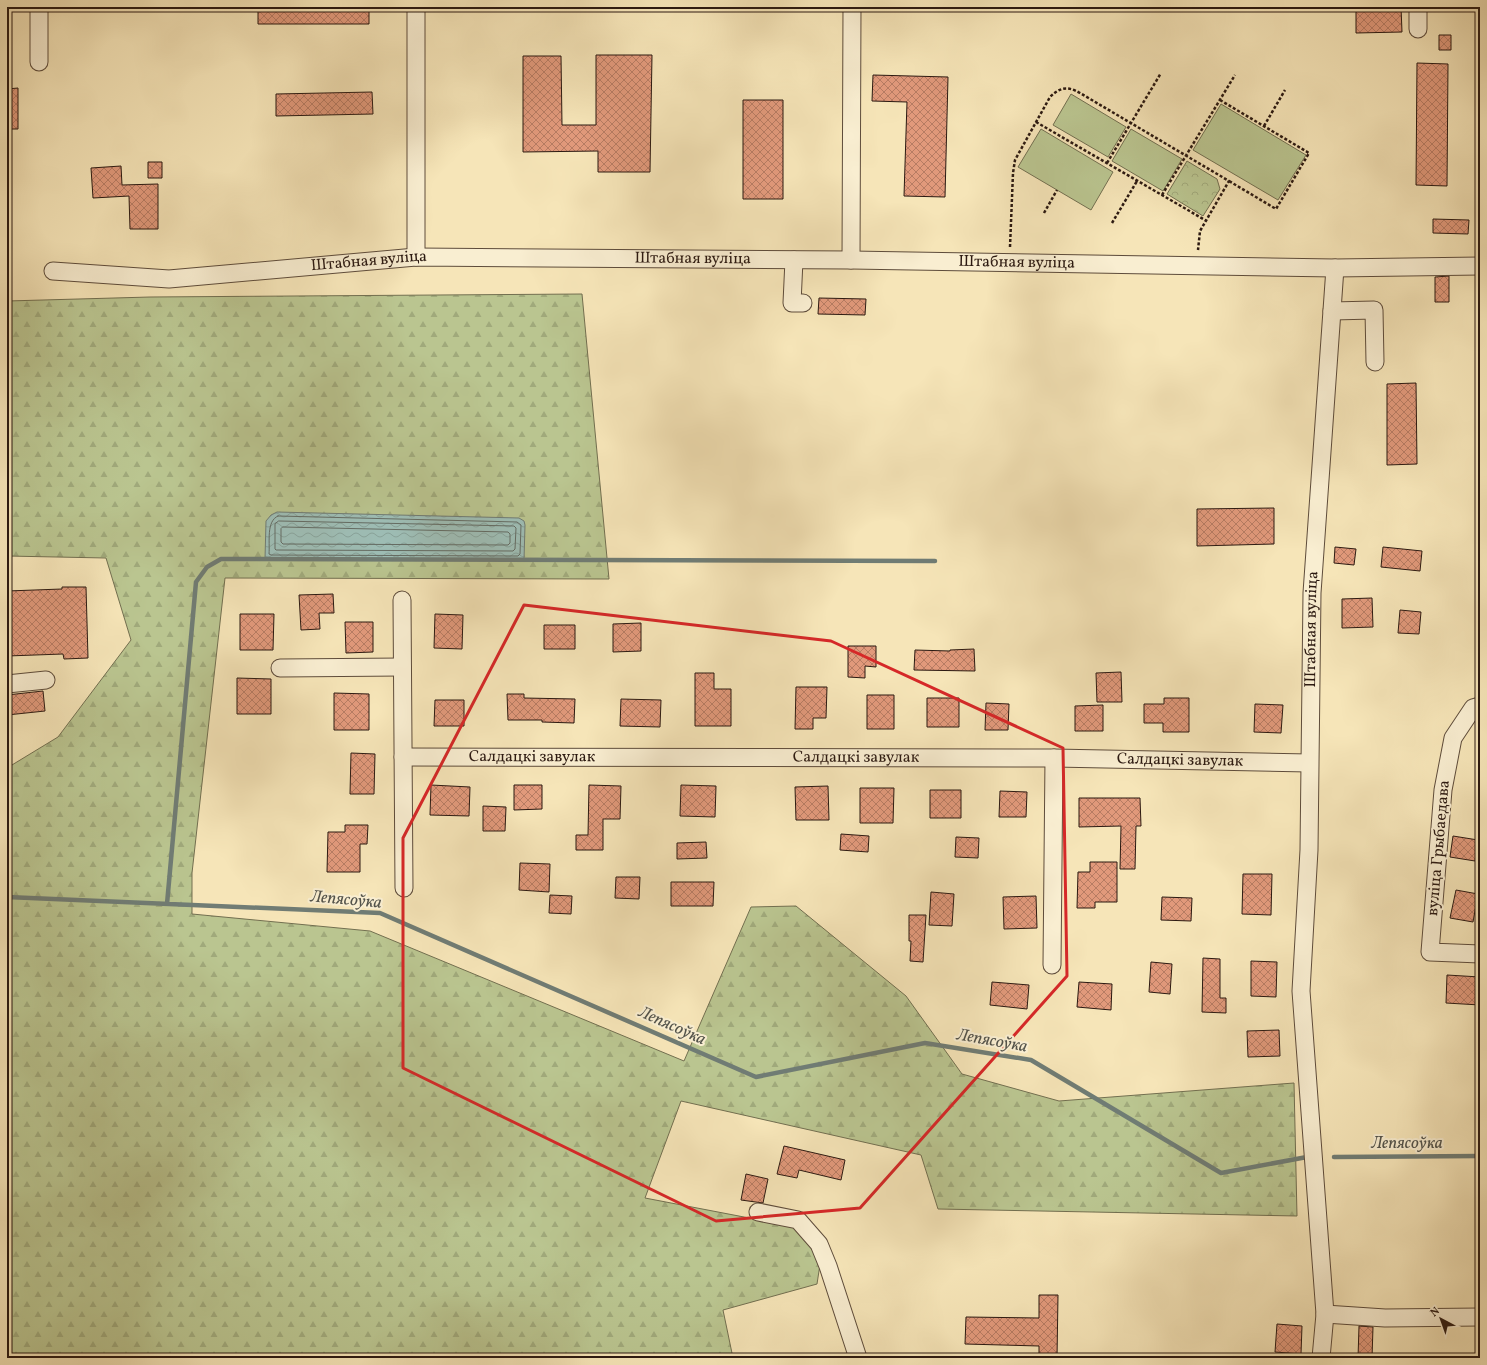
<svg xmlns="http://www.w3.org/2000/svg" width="1487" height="1365" viewBox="0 0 1487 1365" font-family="Vollkorn,serif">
<defs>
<pattern id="forest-firs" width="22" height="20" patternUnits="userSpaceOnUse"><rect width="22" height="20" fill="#bac590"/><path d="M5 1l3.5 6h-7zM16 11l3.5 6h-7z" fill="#a0a97b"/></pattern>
<pattern id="park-crowns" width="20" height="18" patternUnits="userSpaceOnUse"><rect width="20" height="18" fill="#bac590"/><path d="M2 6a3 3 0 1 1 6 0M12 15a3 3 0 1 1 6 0" fill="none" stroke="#a0a97b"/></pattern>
<pattern id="water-waves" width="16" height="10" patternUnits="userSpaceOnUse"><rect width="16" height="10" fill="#9ebeb6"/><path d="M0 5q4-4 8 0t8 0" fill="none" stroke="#88a39b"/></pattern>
<pattern id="building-cross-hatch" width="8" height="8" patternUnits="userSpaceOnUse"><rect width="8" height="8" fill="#e1997b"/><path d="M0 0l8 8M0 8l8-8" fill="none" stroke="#b77c63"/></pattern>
</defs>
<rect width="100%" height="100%" fill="#f6e5b8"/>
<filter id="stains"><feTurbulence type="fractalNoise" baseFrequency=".005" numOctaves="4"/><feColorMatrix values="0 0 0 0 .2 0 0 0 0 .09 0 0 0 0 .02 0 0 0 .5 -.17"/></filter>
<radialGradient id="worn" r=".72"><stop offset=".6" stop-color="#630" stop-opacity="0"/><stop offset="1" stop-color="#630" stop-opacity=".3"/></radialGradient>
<path fill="url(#forest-firs)" stroke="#726f50" d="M582 294 609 579 225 578 192 873V914L370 931 684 1061 751 907 796 906 906 996 962 1074 1059 1101 1294 1083 1297 1216 938 1209 921 1155 681 1101 645 1198 796 1227 821 1258 817 1284 723 1310 733 1358H35L34 1356 7 1353V768L58 737 131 640 106 558 7 556V301L150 297Z"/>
<path fill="url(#park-crowns)" stroke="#726f50" d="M1187 161 1217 179 1220 189 1203 216 1167 194Z"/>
<path fill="#bac590" stroke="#726f50" d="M1071 94 1126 127 1108 157 1053 125Z
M1221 104 1306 155 1278 200 1193 150Z
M1041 129 1113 172 1091 210 1018 167Z
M1131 129 1182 159 1163 191 1112 161Z"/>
<path fill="url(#water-waves)" stroke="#707c74" d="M277 512 519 518 524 521 525 525 524 560 265 559 266 521 271 515Z"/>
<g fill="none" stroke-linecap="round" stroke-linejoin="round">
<path stroke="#646c64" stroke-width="1" d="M278 516 517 522 521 525 520 554 518 556 271 555 269 554C270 542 266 521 278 516Z
M279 521 514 526 516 528 515 549 513 551 276 550 275 549V524Z
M283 527 508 532 510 534V543L508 545 283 544 281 542V529Z"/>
<path stroke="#707c74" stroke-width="4.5" d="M7 897 380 913 756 1077 925 1043 1031 1060 1221 1173 1307 1157
M167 904 196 582 207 567 221 559 935 561
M1334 1157 1480 1156"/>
</g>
<path fill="url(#building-cross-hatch)" stroke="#2b1911" d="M258 7H369V24H258Z
M1356 7H1401L1402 32 1356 33Z
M1439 35H1451V50H1439Z
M596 55H652L650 172H598V151L523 152V56H561L562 125H596Z
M1417 63 1448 64 1447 186 1416 185Z
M873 75 948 77 945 197 904 196 907 102 872 101Z
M18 88V129H7V89Z
M372 92 373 114 276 116V94Z
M743 100H783V199H743Z
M148 162H162V178H148Z
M121 166 122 185 158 184V229H130L129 196 93 198 91 168Z
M1433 219 1469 220 1468 234 1433 233Z
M1449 276V302H1435V277Z
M819 298 866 299 865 315 818 314Z
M1416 383 1417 464 1387 465V384Z
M1274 508V544L1197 546V509Z
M1335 547 1356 549 1354 565 1334 563Z
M1383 547 1422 551 1420 571 1381 567Z
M62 587H86L88 658 64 659 63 654 7 656V591L62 589Z
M333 594 334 613H319L320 629 301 630 299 595Z
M1372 598 1373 627 1342 628V599Z
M1400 610 1421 612 1419 634 1398 633Z
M240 614H274L273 650H240Z
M435 614 463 615 462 649 434 648Z
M345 622H373V652L346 653Z
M641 623V651L613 652V624Z
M544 625H575V649H544Z
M848 646H876V667L865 666V678L848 677Z
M974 649 975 671 914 670 915 650 950 651V650Z
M1121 672 1122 702H1097L1096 673Z
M695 673H714V689H731V726H695Z
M237 678 271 679V714H237Z
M796 687H827L826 718H813V729H795Z
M43 691 45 711 7 715V695Z
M334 693 369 694V730H334Z
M507 694H524V698L575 699 574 723 542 722V720H508Z
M867 695H894V729H867Z
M927 698H959V727H927Z
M1164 698H1189V732H1163V723H1144V704H1164Z
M621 699 661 700 660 727 620 726Z
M435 700H464V726H434Z
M986 703 1009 704 1008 730H985Z
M1255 704 1283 705 1281 733 1254 732Z
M1103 705V731H1075V706Z
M351 753 375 754 374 794H350Z
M431 785 470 787 469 816 430 815Z
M514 785H542V809L514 810Z
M589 785 621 786 620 819H603V850H576V835H588Z
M681 785 716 786 715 817 680 816Z
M828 786 829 820H796L795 787Z
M860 788H894L893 823H860Z
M930 790H961V818H930Z
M1000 791 1027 792 1026 817H999Z
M1079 798H1140L1141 826H1136L1135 869H1120L1121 826 1079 827Z
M483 806 506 807 505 831H483Z
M345 825H368L367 844H360V872H327L328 832H345Z
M841 834 869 836 868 852 840 850Z
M1453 836 1478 840 1475 861 1450 857Z
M956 837 979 838 978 858 955 857Z
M706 842 707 858 677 859V843Z
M1090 862H1117V902H1095V908H1077L1078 872H1090Z
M520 863 550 864 549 892 519 890Z
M1243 874H1272L1271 915 1242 914Z
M616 877H640L639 899 615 898Z
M671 882H714L713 906H671Z
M1456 890 1478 894 1473 922 1450 918Z
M931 892 954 894 952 926 929 925Z
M550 895 572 896 571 914 549 913Z
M1036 896 1037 928 1004 929 1003 897Z
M1162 897 1192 898 1191 921 1161 920Z
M909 915H926L923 962 910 961 911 941H909Z
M1203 958 1220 959V998H1226V1013L1202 1012Z
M1251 961 1277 962 1276 997 1251 996Z
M1151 962 1172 964 1170 994 1149 992Z
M1447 975 1480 977V1005L1446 1003Z
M992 982 1029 985 1027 1009 990 1005Z
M1079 982 1112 984 1111 1010 1077 1007Z
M1279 1030 1280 1056 1248 1057 1247 1031Z
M784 1146 845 1160 841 1180 799 1170 797 1178 777 1174Z
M746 1174 768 1179 763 1203 741 1200Z
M1039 1295H1058L1057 1358H1039V1346L965 1344 966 1317 1039 1318Z
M1277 1324 1302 1326 1301 1354 1275 1352Z
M1359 1326 1373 1327 1372 1358H1358Z"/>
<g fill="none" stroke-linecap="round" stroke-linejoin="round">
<g stroke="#5e4c3b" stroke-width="19">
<g id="minor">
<path d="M1418 29V7"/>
<path d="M39 62V7"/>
<path d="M416 257V7"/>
<path d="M794 260 792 303H803"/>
<path d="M851 260 852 7"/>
<path id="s1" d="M53 271 169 279 416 257 851 260 1335 268 1480 266"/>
<path d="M1332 311 1374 310 1375 362"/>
<path d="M402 600 404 888"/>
<path d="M280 668 402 667"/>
<path d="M7 684 46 680"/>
<path d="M1480 706 1473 708 1453 738 1443 790 1430 952 1480 954"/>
<path id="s2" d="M403 757 1054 758 1309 763"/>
<path d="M1052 965 1054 758"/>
<path d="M758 1212 798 1220 819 1244 828 1266 858 1358"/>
<path d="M1325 1314 1385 1318 1480 1317"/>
<path id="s3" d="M1321 1358 1325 1314 1301 991 1309 850 1312 593 1335 268"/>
</g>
</g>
<path stroke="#2b1911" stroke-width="2.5" stroke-dasharray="3 2" stroke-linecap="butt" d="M1220 100 1309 153 1276 209 1229 181
M1036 122 1205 220
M1264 126 1285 90
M1107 163 1161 73
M1162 195 1235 75
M1044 213 1057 190
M1112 223 1137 181
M1010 247 1013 173 1015 160 1050 97C1060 87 1068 86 1080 93L1229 181 1200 231 1198 250"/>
<use href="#minor" stroke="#f9eed1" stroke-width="17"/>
</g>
<path fill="none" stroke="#d62828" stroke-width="3" stroke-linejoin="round" d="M524 605 831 641 1063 748 1067 976 860 1208 716 1221 403 1068V838Z"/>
<g text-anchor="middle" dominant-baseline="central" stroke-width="4" stroke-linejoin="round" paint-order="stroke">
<g font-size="16" fill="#2b1911" stroke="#f9eed1">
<text stroke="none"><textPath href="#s1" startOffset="641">Штабная вуліца</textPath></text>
<text stroke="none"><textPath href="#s1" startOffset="317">Штабная вуліца</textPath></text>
<text stroke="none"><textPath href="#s1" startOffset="965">Штабная вуліца</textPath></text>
<text stroke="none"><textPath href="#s3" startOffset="730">Штабная вуліца</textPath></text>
<text stroke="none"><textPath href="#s2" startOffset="129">Салдацкі завулак</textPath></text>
<text stroke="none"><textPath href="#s2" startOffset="453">Салдацкі завулак</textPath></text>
<text stroke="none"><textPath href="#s2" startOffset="777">Салдацкі завулак</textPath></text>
<text transform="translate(1439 848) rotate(-85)">вуліца Грыбаедава</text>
</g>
<g font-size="17" font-style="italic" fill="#53534b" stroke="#f9eed1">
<text transform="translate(346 900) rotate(5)">Лепясоўка</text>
<text transform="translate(672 1026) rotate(24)">Лепясоўка</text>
<text transform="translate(992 1041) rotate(10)">Лепясоўка</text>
<text x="1407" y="1143">Лепясоўка</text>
</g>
</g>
<rect width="1487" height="1365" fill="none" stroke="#f6e5b8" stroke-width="24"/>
<rect x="8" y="8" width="1471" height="1349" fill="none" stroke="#2b1911" stroke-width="2"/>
<rect x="12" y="12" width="1463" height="1341" fill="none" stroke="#2b1911"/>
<g transform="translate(1441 1319) rotate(319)" stroke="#f9eed1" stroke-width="3" paint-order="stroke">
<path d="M0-3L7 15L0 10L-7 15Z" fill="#2b1911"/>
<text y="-6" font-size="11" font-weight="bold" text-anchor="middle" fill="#2b1911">N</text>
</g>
<rect width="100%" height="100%" filter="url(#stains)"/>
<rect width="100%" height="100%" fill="url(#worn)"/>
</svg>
